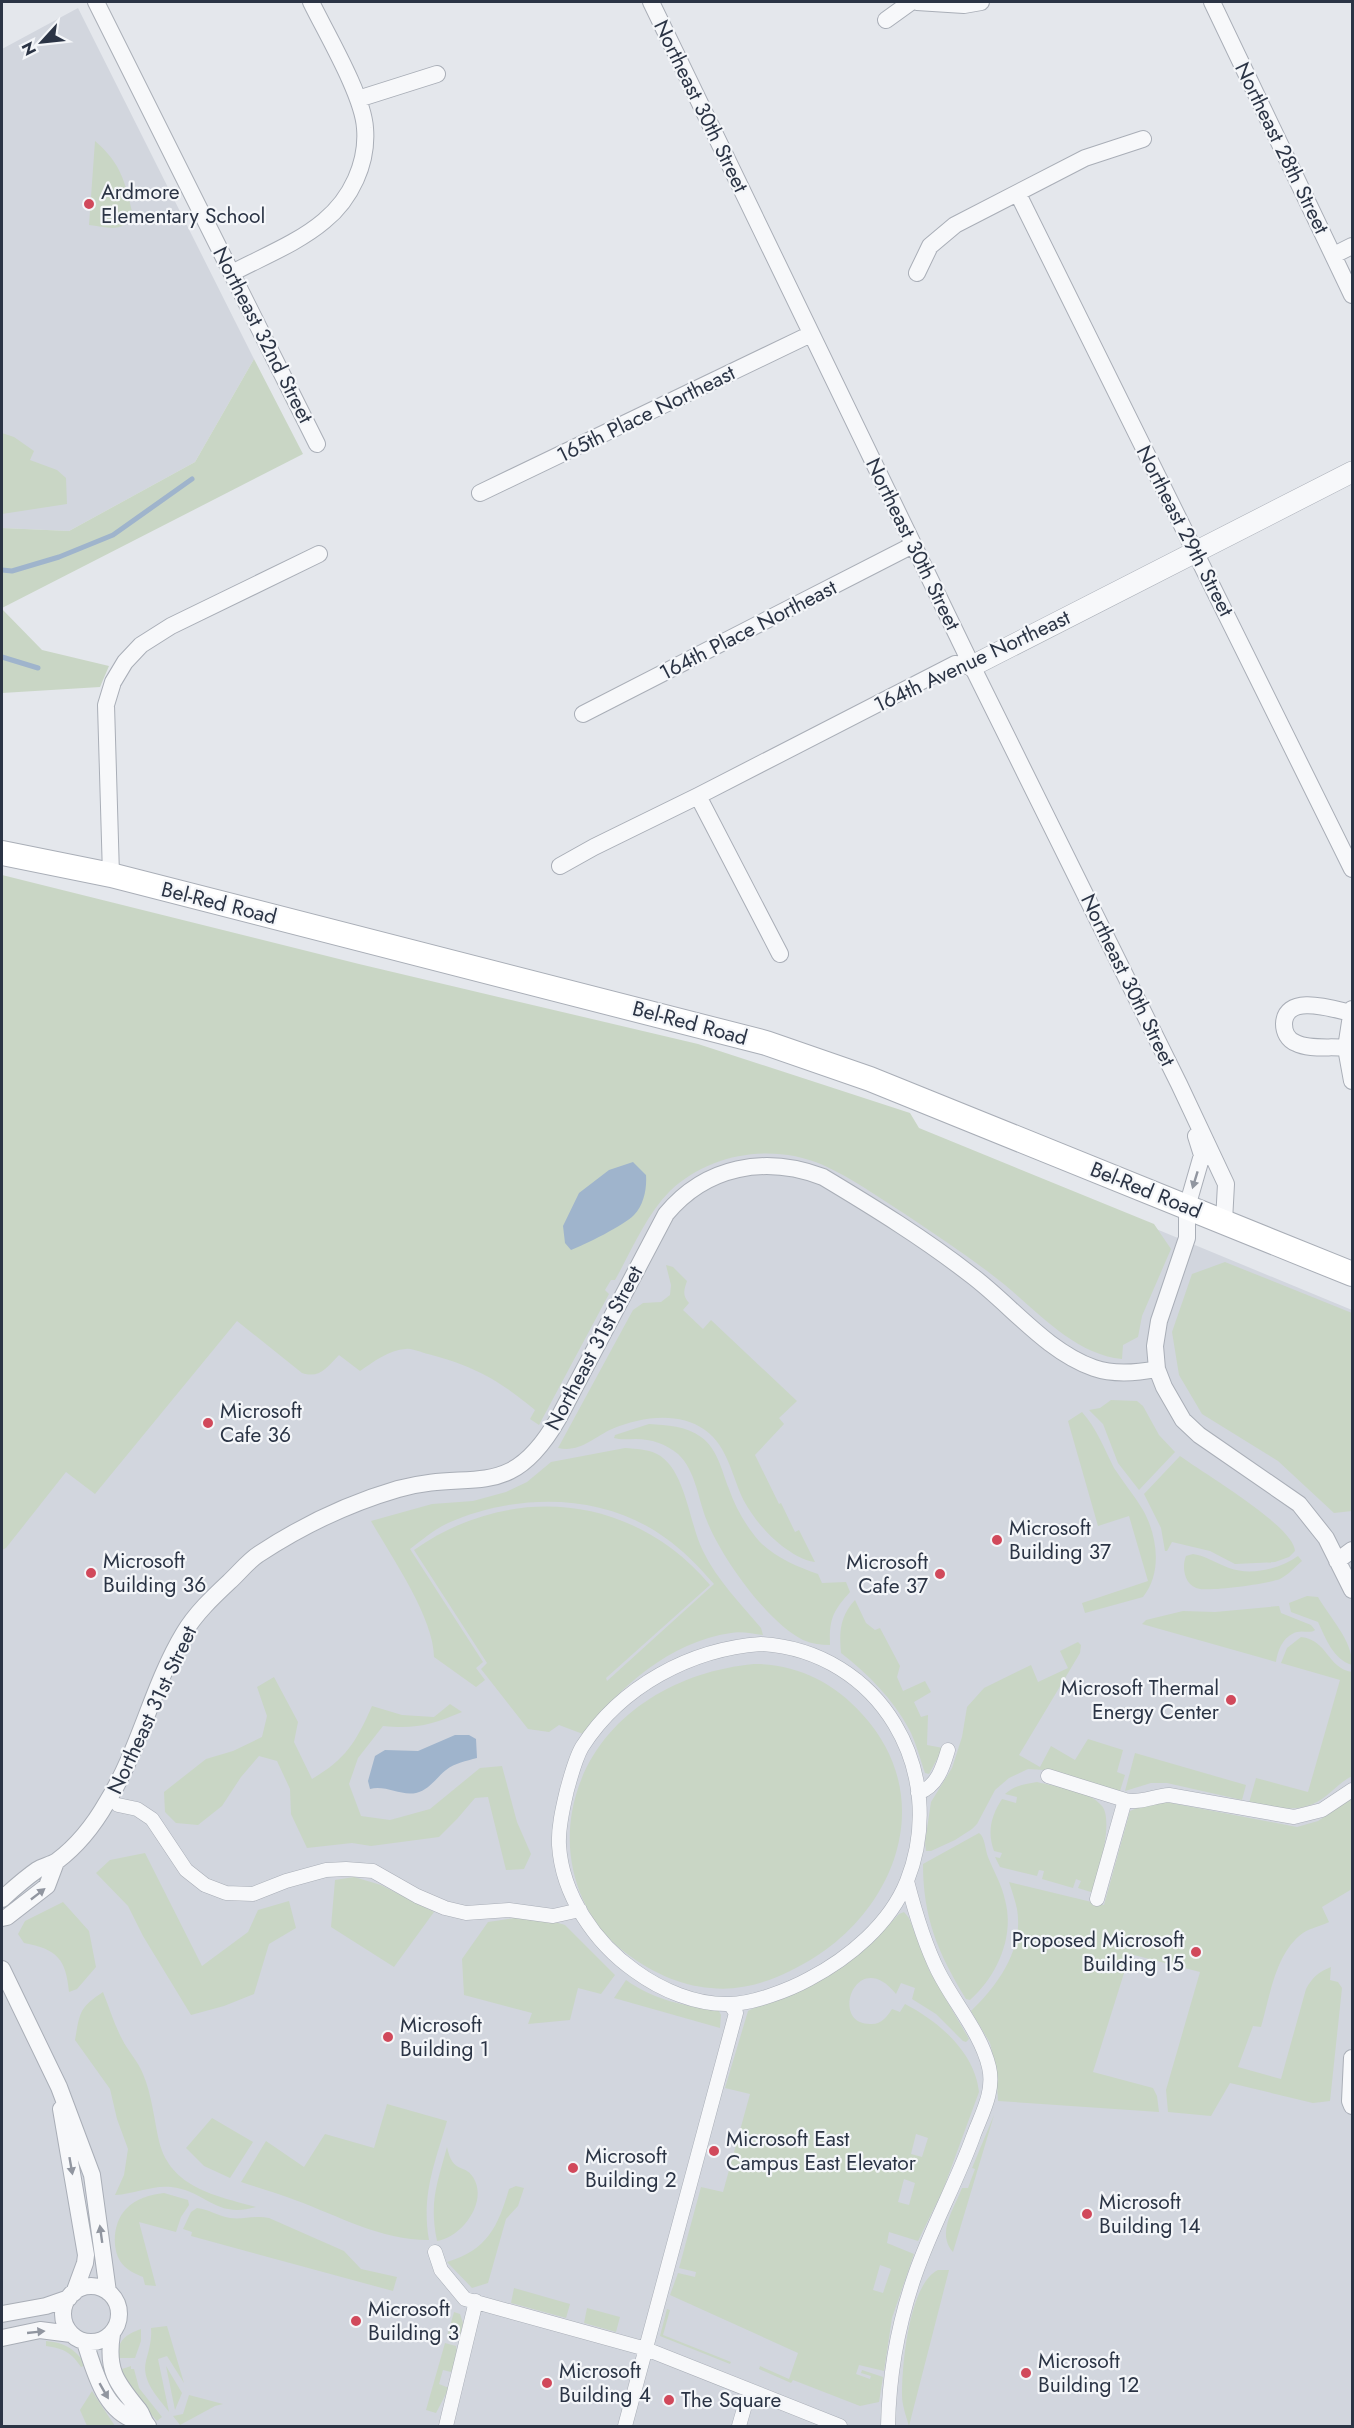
<svg xmlns="http://www.w3.org/2000/svg" width="1354" height="2428" viewBox="0 0 1354 2428" font-family="Jost,sans-serif">
<rect width="100%" height="100%" fill="#e4e7ec"/>
<path fill="#d2d6de" d="M78 8 254 359 195 462 69 531 2 528V49Z
M2 886 774 1071 1352 1310V2426H2Z"/>
<path fill="#c9d6c5" fill-rule="evenodd" d="M95 141C122 164 125 183 133 215 124 234 106 227 89 225Z
M254 359 303 454 2 608V528L69 531 195 462Z
M2 433 14 437 34 451 30 460 57 470 66 478 67 504 2 514Z
M2 609 42 650 109 666 100 687 2 693Z
M2 875 359 964 698 1044 910 1113 919 1128 1154 1224 1171 1249 1142 1316 1138 1337 1123 1345 1122 1359C1075 1354 1040 1314 1005 1285 973 1259 939 1237 905 1214 878 1197 852 1178 823 1165 772 1143 710 1153 670 1191 646 1215 632 1250 615 1280H611L605 1290 609 1294 539 1425 530 1419 535 1410C499 1380 474 1366 428 1354 422 1353 412 1348 406 1349 389 1350 373 1362 360 1371L339 1355C327 1367 320 1379 302 1373L237 1321 95 1494 66 1472 6 1548 2 1550Z
M1225 1262 1352 1313V1511L1334 1513 1278 1461 1202 1414 1179 1375 1172 1332 1192 1274Z
M666 1265 673 1267 687 1281C684 1290 682 1295 689 1303L683 1310 703 1329 711 1320 797 1401 779 1418 784 1424 755 1455 779 1504 781 1503 795 1532 799 1530 815 1562C803 1561 792 1553 782 1546 767 1534 754 1519 744 1501 732 1477 728 1446 705 1430 678 1411 641 1417 612 1429 594 1437 580 1453 558 1448L633 1310 643 1303 661 1302 670 1295 671 1285Z
M1111 1400 1137 1401 1143 1406 1159 1435 1175 1452 1139 1490 1118 1463 1103 1424 1089 1410 1100 1408Z
M1082 1412C1097 1429 1104 1448 1114 1468 1123 1482 1134 1495 1143 1510 1157 1535 1163 1572 1143 1597L1085 1613 1082 1603 1148 1581 1129 1516 1098 1526 1068 1421Z
M649 1424C667 1425 686 1426 701 1437 718 1449 722 1472 729 1489 735 1507 746 1526 759 1541 774 1557 798 1567 818 1574L822 1583 846 1582 850 1592C833 1611 829 1619 830 1645 821 1645 812 1644 803 1640 768 1623 721 1557 707 1521 698 1499 696 1471 678 1454 666 1444 651 1439 636 1439 628 1439 620 1440 614 1438L615 1435Z
M625 1448C636 1449 647 1449 657 1454 686 1469 689 1524 703 1551 717 1580 741 1604 761 1628L763 1635C753 1634 741 1631 731 1633 669 1642 620 1687 583 1734L559 1725 549 1732 528 1729 481 1669 487 1663 414 1550C510 1482 634 1494 710 1585L606 1678 607 1681 714 1584C699 1567 683 1550 664 1537 602 1492 516 1493 448 1523 435 1529 422 1540 410 1549L483 1662 476 1668 485 1680 476 1687 434 1657C434 1618 391 1556 371 1521L432 1504 473 1501 506 1492 527 1482 551 1462Z
M1180 1456C1203 1473 1294 1526 1295 1551L1289 1557 1275 1562 1235 1564 1210 1551 1172 1542 1167 1551H1165L1161 1528 1144 1494Z
M1193 1554C1206 1556 1216 1563 1229 1568 1251 1576 1280 1569 1298 1556L1302 1561C1295 1567 1288 1575 1280 1579 1267 1584 1215 1591 1200 1589 1185 1587 1181 1568 1186 1556Z
M1307 1596 1318 1597C1330 1618 1353 1641 1352 1665 1333 1659 1326 1639 1318 1622L1291 1612 1289 1603Z
M855 1600 866 1623 875 1630 880 1628 900 1666 897 1677 903 1691 925 1681 931 1692 914 1702 921 1717 928 1715 927 1745 943 1748 929 1774 925 1773C920 1759 916 1742 909 1729 893 1699 868 1674 841 1653 839 1632 840 1616 855 1600Z
M1279 1606 1281 1613 1311 1625 1315 1630C1310 1634 1304 1630 1297 1632 1283 1636 1278 1650 1276 1662L1142 1624 1146 1620 1183 1611 1215 1612Z
M1301 1637C1328 1640 1327 1668 1352 1672V1776C1342 1781 1335 1789 1326 1796 1302 1815 1277 1808 1249 1803L1256 1778 1308 1792 1340 1680 1281 1663 1287 1648Z
M1078 1642 1081 1645 1080 1653 1019 1755 1040 1767 1051 1746 1075 1760 1088 1739 1123 1750 1117 1772 1125 1775 1120 1791 1045 1770 1028 1769 1009 1778 995 1790 977 1824 972 1829 955 1840 931 1851H926L925 1842 931 1802 952 1768 962 1737 967 1707 984 1688 1031 1665 1038 1682 1068 1668 1060 1651Z
M754 1664C796 1664 834 1682 862 1714 944 1803 890 1925 790 1971 766 1983 738 1991 711 1988 679 1986 647 1970 622 1950 581 1917 563 1863 572 1812 588 1723 669 1672 754 1664Z
M274 1677 298 1722 294 1742 312 1779C346 1759 356 1742 372 1706L402 1715 434 1717 450 1704 462 1712C431 1725 417 1729 383 1726L358 1758 349 1784 361 1816 390 1820 430 1809 480 1768 502 1766 517 1822 531 1854 524 1869 506 1870 488 1797 475 1798 457 1819 439 1837 371 1846 352 1843 307 1848 291 1814 290 1789 277 1761 259 1756 241 1777 222 1806 198 1825 176 1823 165 1812 164 1792 206 1759 233 1751 262 1737 267 1716 257 1687Z
M1135 1753 1246 1785 1242 1800 1167 1783H1151L1125 1791Z
M1037 1782C1057 1787 1089 1790 1102 1806 1114 1821 1098 1874 1094 1893L1078 1888 1081 1881 1076 1879 1073 1888 1042 1879 1044 1871 1039 1870 1037 1876 1000 1867 995 1857 1000 1858 1002 1853 994 1851C987 1832 991 1816 1002 1799L1016 1803 1017 1797 1005 1794C1015 1785 1025 1784 1037 1782Z
M1352 1798V1889L1322 1907 1329 1922C1321 1926 1310 1928 1303 1933 1275 1953 1270 1997 1261 2027L1253 2026 1238 2067 1281 2079 1306 1989C1312 1978 1318 1972 1331 1967L1330 1980 1338 1982 1342 1988 1330 2101 1313 2103 1230 2083 1211 2116 1168 2112 1166 2090 1200 1972 1130 1954 1093 2072 1153 2088 1157 2096 1159 2112 998 2101 996 2068 990 2043 971 2011C998 1985 1024 1949 1017 1909 1015 1900 1012 1891 1009 1882L1104 1905 1130 1811 1144 1805 1166 1802 1297 1827 1318 1821Z
M979 1833C985 1837 985 1849 988 1857 994 1872 1002 1885 1005 1900 1015 1936 997 1976 970 2000L966 1999C938 1953 923 1918 923 1864Z
M145 1853 202 1966 248 1932 258 1910 289 1901 296 1928 269 1944 254 1994 224 2006 191 2015 143 1936 128 1906 96 1873 110 1860Z
M354 1877 381 1885 434 1912 394 1967 331 1927 335 1880Z
M63 1902 89 1931 96 1967 77 1989 69 1992C66 1959 57 1949 24 1943L18 1934 25 1921Z
M904 1912 909 1918 929 1970 969 2039 966 2042 963 2041 936 2014 912 1999 915 1988 901 1983 896 1994C857 1945 828 2024 870 2024 881 2025 887 2017 892 2009L900 2012 905 2004C938 2021 975 2052 979 2092L943 2190 918 2241 889 2232 887 2243 914 2254 892 2318 884 2371 859 2365 856 2374 870 2379 871 2376 861 2373 862 2370 883 2377 879 2402 860 2406 793 2380 791 2383 759 2369 760 2366 789 2379 798 2353 670 2295 678 2273 695 2277 696 2272 679 2268 701 2187 723 2192 750 2094 725 2088 748 2011C762 2004 778 2002 792 1995 837 1974 866 1950 899 1914ZM916 2134 928 2138 922 2157 911 2154ZM904 2179 915 2183 909 2205 898 2202ZM880 2265 891 2269 883 2293 873 2290Z
M515 1918 548 1920 565 1925 615 1975 601 1994 578 1988 570 2020 528 2024 532 2013 464 1995 462 1959 488 1922Z
M626 1980C652 1999 685 2007 718 2009L721 2015 720 2028 614 1998Z
M103 1992C109 2007 114 2024 122 2039 128 2051 138 2061 143 2074 152 2095 154 2119 159 2141 170 2188 217 2196 256 2207 215 2219 207 2191 171 2187 152 2185 135 2194 115 2195L124 2175 128 2149 117 2119 110 2089 75 2040C80 2012 79 2008 103 1992Z
M387 2104 447 2121C435 2163 421 2195 429 2240 380 2240 339 2216 295 2200 277 2193 259 2188 241 2182L266 2141 304 2167 325 2134 374 2148Z
M994 2115 953 2252C936 2233 954 2209 962 2188H968L975 2169 972 2168Z
M212 2118 253 2142 230 2178 204 2166 186 2148Z
M447 2147C453 2175 464 2163 473 2177 489 2202 461 2238 437 2241 429 2202 437 2184 447 2147Z
M516 2186 524 2188 518 2206 506 2219 488 2283 472 2288 447 2262C487 2250 498 2227 509 2189Z
M164 2193 188 2200 189 2205 181 2217 176 2232 139 2222 156 2286 145 2285 143 2277C135 2274 125 2269 120 2261 111 2246 114 2221 126 2209 136 2198 150 2195 164 2193Z
M197 2208C208 2209 218 2216 230 2218 243 2220 255 2215 269 2218L344 2251 361 2269 397 2277 393 2291 191 2236 192 2232 183 2229 191 2212Z
M938 2270H949L909 2426C906 2416 902 2405 902 2395 902 2364 909 2284 938 2270Z
M514 2288 570 2304 566 2318 511 2303Z
M587 2308 620 2317 616 2332 584 2323Z
M667 2309 670 2310 663 2335 731 2362 730 2364 660 2336Z
M454 2312 460 2314 463 2323 459 2340 447 2337Z
M167 2326 184 2383 167 2356 158 2359 169 2412C158 2397 141 2381 146 2361 149 2349 152 2340 151 2328Z
M141 2329V2341L135 2358H117C118 2340 125 2335 141 2329Z
M46 2341C66 2343 75 2349 86 2365L81 2367C72 2353 63 2348 46 2346Z
M445 2343 456 2346C458 2357 459 2364 451 2372L443 2370 439 2384 449 2388 436 2413 426 2410Z
M131 2366V2369H134L139 2388 162 2417 157 2421 128 2389 119 2370Z
M166 2366 182 2393 175 2410Z
M92 2391 115 2426H87L80 2410Z
M189 2395 223 2404 215 2406 180 2425 173 2416 183 2414Z"/>
<path fill="#9fb4cc" d="M633 1162 646 1175C647 1188 644 1205 634 1215 623 1226 586 1244 571 1250L565 1243 563 1226 579 1193 609 1170Z
M455 1735H469L476 1739 477 1758C466 1761 455 1763 446 1770 436 1778 429 1790 416 1793 400 1796 386 1785 370 1789L368 1781 375 1756 385 1750 418 1751Z"/>
<g fill="none" stroke-linecap="round" stroke-linejoin="round">
<path stroke="#9fb4cc" stroke-width="5" d="M2 570 12 571 59 557 113 535 192 479
M2 657 38 668"/>
<g stroke="#a9aeb7" stroke-width="15">
<path id="pedestrian" d="M761 1644C880 1651 950 1772 907 1881 890 1924 849 1958 809 1979 789 1990 752 2004 729 2004 696 2005 661 1990 635 1971 595 1943 562 1895 559 1845 558 1827 563 1807 567 1790 571 1776 575 1759 582 1747 621 1686 691 1649 761 1644Z
M1048 1776 1125 1800
M918 1793C937 1787 943 1767 948 1750
M118 1805 137 1809 152 1819 186 1870 205 1885 226 1893 253 1894 286 1881 326 1870 346 1869 373 1871 417 1896 445 1908 466 1913 509 1910 553 1916 580 1910
M1097 1899 1125 1800C1138 1804 1154 1796 1169 1795L1294 1817 1322 1810 1352 1790
M435 2252 441 2270 465 2299 646 2349 840 2426
M446 2426 476 2301
M625 2426 736 2013 730 2004
M739 2426 749 2391
M888 2426C889 2375 898 2324 915 2275 931 2228 956 2184 973 2137 981 2115 995 2092 989 2067 981 2033 954 2003 938 1971 924 1943 915 1912 907 1881"/>
</g>
<g stroke="#a9aeb7" stroke-width="18">
<path id="minor" d="M96 2 317 444
M651 2 972 666 1179 1084 1226 1184 1224 1221
M917 2 964 5 981 2
M1212 2 1352 295
M886 20 911 2
M358 99 437 74
M1018 194 1352 869
M1334 255 1352 246
M232 273C262 257 298 243 324 221 351 199 368 163 365 128 363 95 326 33 311 2
M917 273 930 246 955 225 1085 158 1143 139
M480 493 811 334
M583 714 913 545
M698 796 780 954
M560 866 594 847 698 796 955 664 972 666
M111 875 106 705 113 682 125 662 141 645 171 626 319 554
M1352 1009 1346 1048 1352 1081
M1346 1048C1332 1046 1309 1050 1296 1043 1288 1040 1284 1032 1284 1024 1285 993 1333 1009 1351 1013
M1196 1136 1202 1155 1187 1207V1238L1159 1321 1155 1346 1157 1369 1164 1387 1183 1420 1199 1435 1299 1504 1326 1538 1352 1590
M1337 1561 1352 1550
M2 1899C13 1889 24 1879 37 1870 43 1866 51 1865 57 1861 77 1846 95 1823 107 1802 140 1749 152 1686 184 1633 195 1614 213 1597 229 1582 239 1573 248 1561 259 1554 300 1527 350 1503 398 1489 473 1468 509 1504 558 1419L666 1214C706 1166 765 1155 823 1177 873 1207 925 1239 971 1275 1011 1305 1046 1351 1094 1368 1114 1375 1136 1373 1157 1369
M2 1918 7 1917 47 1886 56 1862
M2 1969 59 2087 92 2175 108 2292
M1352 2058 1350 2101 1352 2106
M61 2109 86 2255 85 2263 74 2293
M63 2314a28 28 0 1 1 56 0a28 28 0 1 1-56 0Z
M2 2314 46 2306 69 2298
M112 2334C106 2371 117 2383 139 2410 143 2415 143 2421 148 2426
M2 2338 40 2330 71 2334
M85 2342C95 2373 106 2418 144 2422"/>
</g>
<g stroke="#a9aeb7" stroke-width="22">
<path id="tertiary" d="M972 666 1352 472"/>
</g>
<g stroke="#a9aeb7" stroke-width="26">
<path id="secondary" d="M2 853 111 875 766 1043 870 1079 1352 1274"/>
</g>
<use href="#pedestrian" stroke="#f7f8fa" stroke-width="14"/>
<use href="#minor" stroke="#f7f8fa" stroke-width="16"/>
<use href="#tertiary" stroke="#f7f8fa" stroke-width="21"/>
<use href="#secondary" stroke="#fff" stroke-width="24"/>
</g>
<defs><path id="oneway-solid" d="M-6-.8H1V-3.2L6.5 0L1 3.2V.8H-6Z" transform="scale(1.5)"/></defs>
<g fill="#9196a0">
<use href="#oneway-solid" transform="translate(1195 1180) rotate(107)"/>
<use href="#oneway-solid" transform="translate(38 1894) rotate(-38)"/>
<use href="#oneway-solid" transform="translate(71 2166) rotate(80)"/>
<use href="#oneway-solid" transform="translate(101 2234) rotate(-98)"/>
<use href="#oneway-solid" transform="translate(36 2332) rotate(-6)"/>
<use href="#oneway-solid" transform="translate(104 2391) rotate(60)"/>
</g>
<g fill="#d1495b" stroke="#f4f6f9" stroke-width="2">
<circle cx="89" cy="204" r="6"/>
<circle cx="208" cy="1423" r="6"/>
<circle cx="997" cy="1540" r="6"/>
<circle cx="91" cy="1573" r="6"/>
<circle cx="940" cy="1574" r="6"/>
<circle cx="1231" cy="1700" r="6"/>
<circle cx="1196" cy="1952" r="6"/>
<circle cx="388" cy="2037" r="6"/>
<circle cx="714" cy="2151" r="6"/>
<circle cx="573" cy="2168" r="6"/>
<circle cx="1087" cy="2214" r="6"/>
<circle cx="356" cy="2321" r="6"/>
<circle cx="1026" cy="2373" r="6"/>
<circle cx="547" cy="2383" r="6"/>
<circle cx="669" cy="2400" r="6"/>
</g>
<g text-anchor="middle" dominant-baseline="central" stroke-width="4.5" stroke-linejoin="round" paint-order="stroke">
<g font-size="21" fill="#2b3445" stroke="#f4f6f9">
<text transform="translate(701 106) rotate(64)">Northeast 30th Street</text>
<text transform="translate(1282 148) rotate(64)">Northeast 28th Street</text>
<text transform="translate(263 335) rotate(63)">Northeast 32nd Street</text>
<text transform="translate(646 414) rotate(-26)">165th Place Northeast</text>
<text transform="translate(1185 531) rotate(63)">Northeast 29th Street</text>
<text transform="translate(913 544) rotate(64)">Northeast 30th Street</text>
<text transform="translate(748 630) rotate(-27)">164th Place Northeast</text>
<text transform="translate(972 661) rotate(-25)">164th Avenue Northeast</text>
<text transform="translate(219 903) rotate(14)">Bel-Red Road</text>
<text transform="translate(1128 980) rotate(64)">Northeast 30th Street</text>
<text transform="translate(690 1023) rotate(15)">Bel-Red Road</text>
<text transform="translate(1146 1190) rotate(22)">Bel-Red Road</text>
<text transform="translate(594 1348) rotate(-62)">Northeast 31st Street</text>
<text transform="translate(152 1710) rotate(-65)">Northeast 31st Street</text>
</g>
<g font-size="21" fill="#2b3445" stroke="#f4f6f9" text-anchor="start">
<text x="101" y="192">Ardmore<tspan x="101" dy="24">Elementary School</tspan></text>
<text x="220" y="1411">Microsoft<tspan x="220" dy="24">Cafe 36</tspan></text>
<text x="1009" y="1528">Microsoft<tspan x="1009" dy="24">Building 37</tspan></text>
<text x="103" y="1561">Microsoft<tspan x="103" dy="24">Building 36</tspan></text>
<text x="928" y="1562" text-anchor="end">Microsoft<tspan x="928" dy="24">Cafe 37</tspan></text>
<text x="1219" y="1688" text-anchor="end">Microsoft Thermal<tspan x="1219" dy="24">Energy Center</tspan></text>
<text x="1184" y="1940" text-anchor="end">Proposed Microsoft<tspan x="1184" dy="24">Building 15</tspan></text>
<text x="400" y="2025">Microsoft<tspan x="400" dy="24">Building 1</tspan></text>
<text x="726" y="2139">Microsoft East<tspan x="726" dy="24">Campus East Elevator</tspan></text>
<text x="585" y="2156">Microsoft<tspan x="585" dy="24">Building 2</tspan></text>
<text x="1099" y="2202">Microsoft<tspan x="1099" dy="24">Building 14</tspan></text>
<text x="368" y="2309">Microsoft<tspan x="368" dy="24">Building 3</tspan></text>
<text x="1038" y="2361">Microsoft<tspan x="1038" dy="24">Building 12</tspan></text>
<text x="559" y="2371">Microsoft<tspan x="559" dy="24">Building 4</tspan></text>
<text x="681" y="2400">The Square</text>
</g>
</g>
<rect width="1354" height="2428" fill="none" stroke="#2b3445" stroke-width="6"/>
<g transform="translate(42 42) rotate(243)" stroke="#f4f6f9" stroke-width="4.5" paint-order="stroke">
<path d="M0-4.5L10 22L0 15L-10 22Z" fill="#2b3445"/>
<text y="-9" font-size="16" font-weight="bold" text-anchor="middle" fill="#2b3445">N</text>
</g>
</svg>
